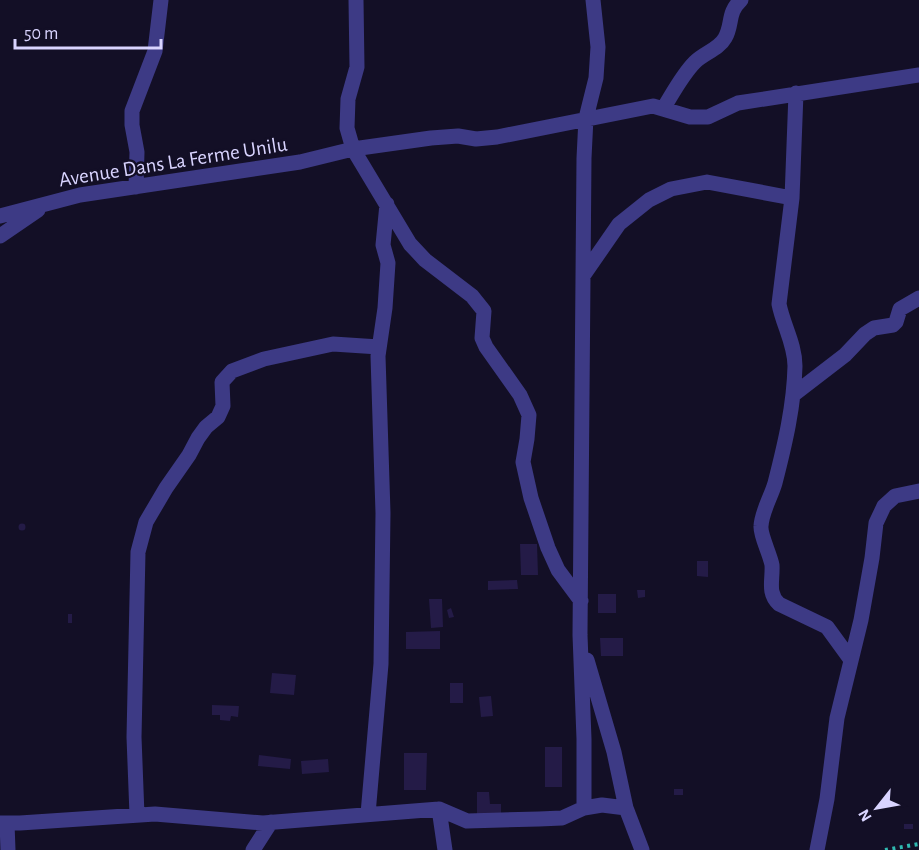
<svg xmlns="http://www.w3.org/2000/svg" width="919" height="850" viewBox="0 0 919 850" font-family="'Alegreya Sans',sans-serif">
<rect width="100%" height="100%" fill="#130f26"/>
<path fill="#241b47" d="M18.5 527a3.5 3.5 0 1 1 7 0a3.5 3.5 0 1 1-7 0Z
M520 544H537L538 575H521Z
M697 561H708V577L697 576Z
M517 580 518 589 488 590V581Z
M637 590H645V597L638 598Z
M598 594H616V613H598Z
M429 599H442L443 627 431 628Z
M451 608 454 617 449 618 447 610Z
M68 614H72V623H68Z
M440 631V649H406V632Z
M600 638H623V656H601Z
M272 673 296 675 294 695 270 693Z
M450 683H463V703H450Z
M491 696 493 716 481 717 479 697Z
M212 705 239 706 238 717 231 716 230 721 220 720V715H212Z
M545 747H562V787H545Z
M404 753H427L426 790H404Z
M259 755 291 759 290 769 258 766Z
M328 759 329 772 302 774 301 761Z
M674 789H683V795H674Z
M477 792H489L490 804H501V816H477Z
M904 824H913V829H904Z"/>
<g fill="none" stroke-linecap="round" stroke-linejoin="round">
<path stroke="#2fb8b0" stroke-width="4" stroke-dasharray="3 4.5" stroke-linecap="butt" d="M885 850 919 844"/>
<path stroke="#3d3a85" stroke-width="15" d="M356 0 357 67 348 99 347 128 353 149 410 244 425 260 472 296 484 311 482 338 486 347 520 395 529 415 527 439 523 462 531 498 548 548 558 570 581 601
M796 93 792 198 779 304C783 325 795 344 795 366 794 406 785 444 775 483 771 497 762 511 761 526 760 535 770 554 772 565 773 580 767 593 779 604L827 627 851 660
M663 109C673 93 682 75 695 62 704 53 719 49 725 38 733 24 727 13 741 0
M136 187 137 152 132 125V111L155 51 161 0
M0 216 80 195 300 162 353 149 431 138 458 136 476 139 497 137 653 106 690 117H708L738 103 919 75
M0 236 38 210
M583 276 619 224 649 200 671 189 707 182 792 198
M793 395 845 355 865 334 874 328 893 325 896 322 900 309 919 298
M587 660 614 752 626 808 642 850
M584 808V739L580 635 584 158 586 118 596 78 598 47 593 0
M439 809 445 850
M368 814 381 664 383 513 378 356 385 308 388 263 383 245 387 204
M137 815 134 737 138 552 146 522 166 488 189 455 198 438 206 427 218 417 223 406 222 382 232 371 264 359 333 344 379 347
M0 823H20L155 814 263 823 439 809 467 821 539 819 562 818 584 808 602 805 626 808
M7 823 8 850
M253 850 271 822
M817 850 827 799 837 718 861 620 872 558 876 523 884 506 895 496 919 491"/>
</g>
<g text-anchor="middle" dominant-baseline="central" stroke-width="5" stroke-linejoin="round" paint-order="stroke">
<g font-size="21" fill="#d9d4ff" stroke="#130f26">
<text transform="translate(173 162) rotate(-9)">Avenue Dans La Ferme Unilu</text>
</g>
</g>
<g transform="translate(877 808) rotate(239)" stroke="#130f26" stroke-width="4.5" paint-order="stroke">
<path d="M0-4.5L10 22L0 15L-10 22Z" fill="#d9d4ff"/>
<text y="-9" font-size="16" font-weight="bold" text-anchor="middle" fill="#d9d4ff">N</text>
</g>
<path d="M15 39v9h146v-9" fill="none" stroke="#d9d4ff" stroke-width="3"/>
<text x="24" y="39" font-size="18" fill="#d9d4ff" stroke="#130f26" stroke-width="4.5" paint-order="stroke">50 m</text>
</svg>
